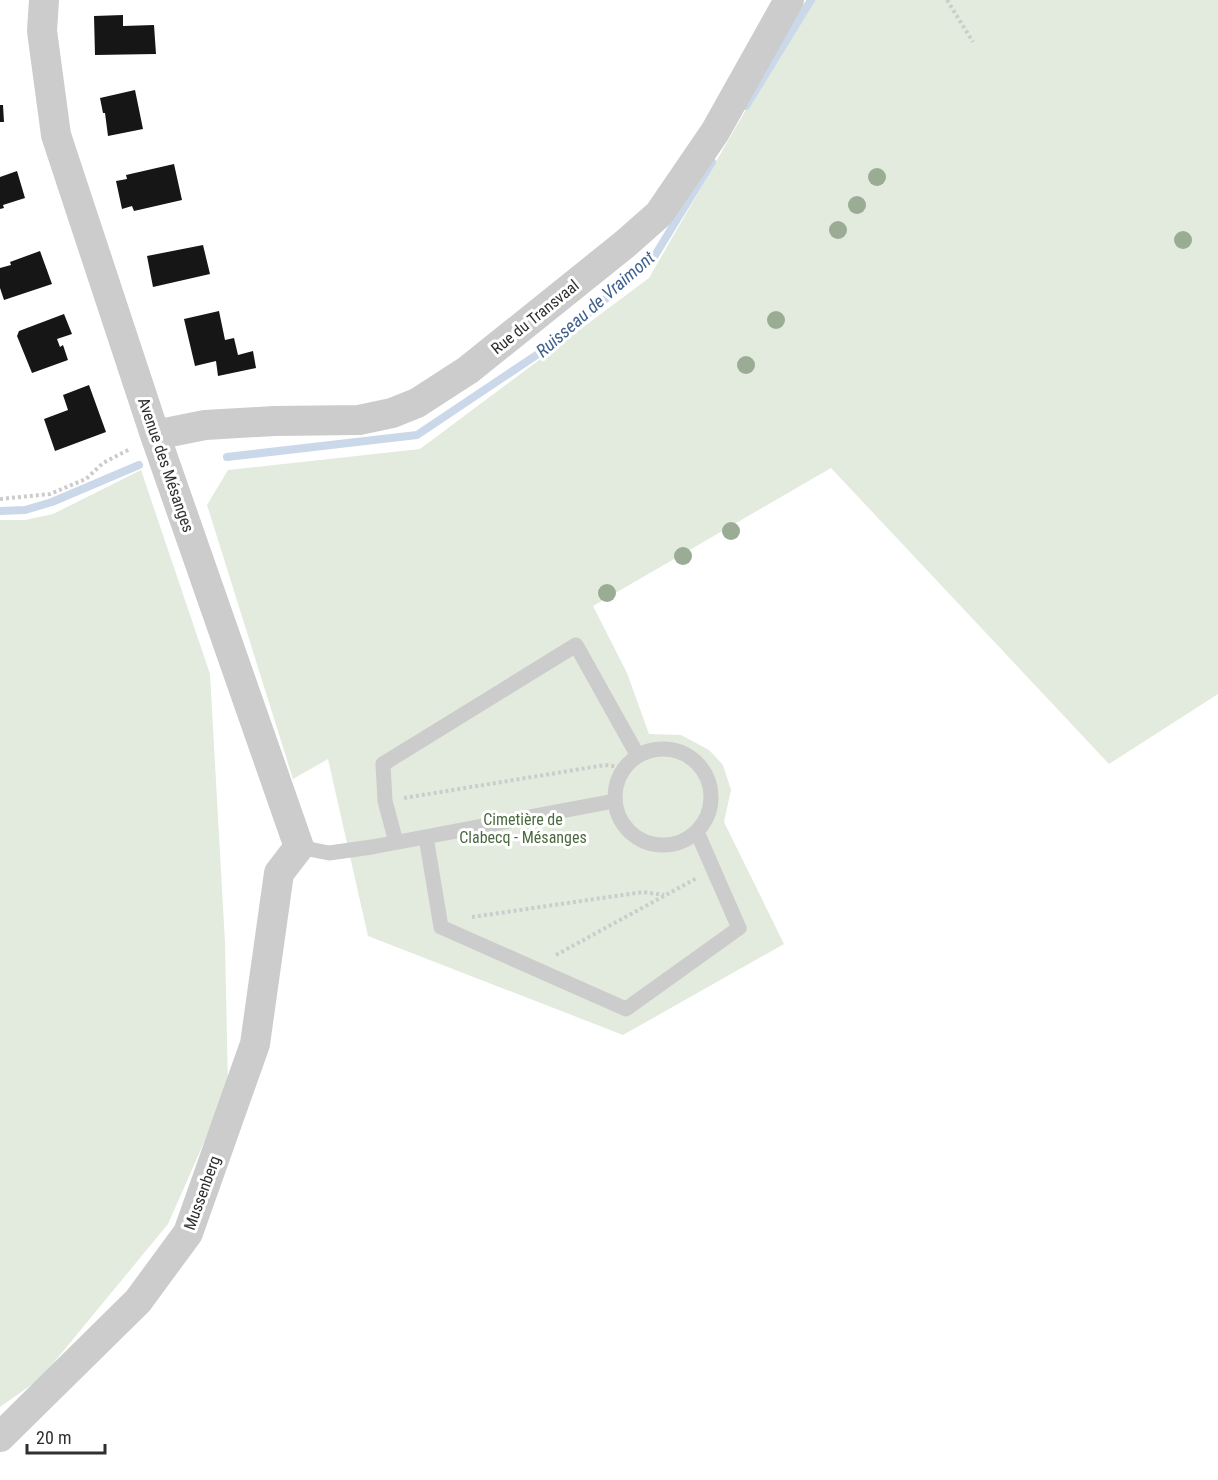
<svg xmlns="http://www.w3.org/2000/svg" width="1218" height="1480" viewBox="0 0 1218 1480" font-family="'Roboto Condensed',sans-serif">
<rect width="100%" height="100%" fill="#fff"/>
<path fill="#e2ebdd" d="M809 0H1218V694L1109 764 831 468 593 606 627 673 649 734 681 735 709 750 723 765 731 790 724 822 784 944 623 1035 368 936 328 759 293 779 207 505 228 470 420 449 649 278Z
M141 470 210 674 225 943 228 1088 168 1224 41 1378 0 1407V520H25L53 514Z"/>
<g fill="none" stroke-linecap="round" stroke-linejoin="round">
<path stroke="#cad8ea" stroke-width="8" d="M746 106 811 0
M227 457 417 435 553 344 654 257 712 162
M0 511 25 510 52 502 139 465"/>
</g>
<path fill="#161616" d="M123 15V26L154 25 156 54 95 55 94 16Z
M135 90 143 129 108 136 105 113H103L100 98Z
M0 105H3L4 122H0Z
M174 164 182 200 134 211 132 206 122 209 116 181 127 179 126 175Z
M17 171 25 198 3 205 4 208 0 209V177Z
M203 245 210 274 153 287 147 256Z
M40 251 52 284 4 300 0 288V268L11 265 10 262Z
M219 311 225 340 234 338 238 355 253 351 256 368 218 376 216 361 195 366 184 319Z
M64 314 72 334 57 339 60 347 63 345 68 360 32 373 17 336 19 331Z
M89 385 106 432 55 451 44 419 68 410 63 395Z"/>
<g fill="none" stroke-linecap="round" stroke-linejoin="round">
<path stroke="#ccc" stroke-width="4" stroke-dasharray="3 3" stroke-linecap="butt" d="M947 0 973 42
M0 499 50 494 86 479 103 463 130 449
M404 798 605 765 621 767
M472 917 643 892 664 895
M556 955 697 878"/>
<path stroke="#ccc" stroke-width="15" d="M615 797a48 48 0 1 1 96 0a48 48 0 1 1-96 0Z
M426 837 441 927 626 1009 739 928 697 832
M396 842 385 801 383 764 576 645 638 756
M299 847 329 853 372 847 614 801"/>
<path stroke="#ccc" stroke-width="30" d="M155 435 205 425 274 421 359 420 392 413 417 403 468 370 625 244 659 214 715 132 789 0
M0 1437 138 1301 188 1233 255 1044 279 873 299 847 155 435 56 135 42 31 44 0"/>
</g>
<g fill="#9bac95">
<circle cx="877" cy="177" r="9"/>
<circle cx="857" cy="205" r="9"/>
<circle cx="838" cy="230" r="9"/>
<circle cx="1183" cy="240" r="9"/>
<circle cx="776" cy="320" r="9"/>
<circle cx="746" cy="365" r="9"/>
<circle cx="731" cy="531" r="9"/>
<circle cx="683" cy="556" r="9"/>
<circle cx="607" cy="593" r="9"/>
</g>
<g text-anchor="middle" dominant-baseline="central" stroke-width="6" stroke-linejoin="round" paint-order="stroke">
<g font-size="16" fill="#2f2f2f" stroke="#fff">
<text transform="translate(535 317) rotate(-39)">Rue du Transvaal</text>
<text transform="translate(166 465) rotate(71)">Avenue des Mésanges</text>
<text transform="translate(202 1193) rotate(-70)">Mussenberg</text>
</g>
<g font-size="16" fill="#4a693e" stroke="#fff">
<text x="523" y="819">Cimetière de<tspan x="523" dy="18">Clabecq - Mésanges</tspan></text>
</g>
<g font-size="18" font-style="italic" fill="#40628e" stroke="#fff">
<text transform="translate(595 304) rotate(-41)">Ruisseau de Vraimont</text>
</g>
</g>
<path d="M27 1444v9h78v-9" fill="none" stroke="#2f2f2f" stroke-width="3"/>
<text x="36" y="1444" font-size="18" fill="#2f2f2f" stroke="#ffffff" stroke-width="4.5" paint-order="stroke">20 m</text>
</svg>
